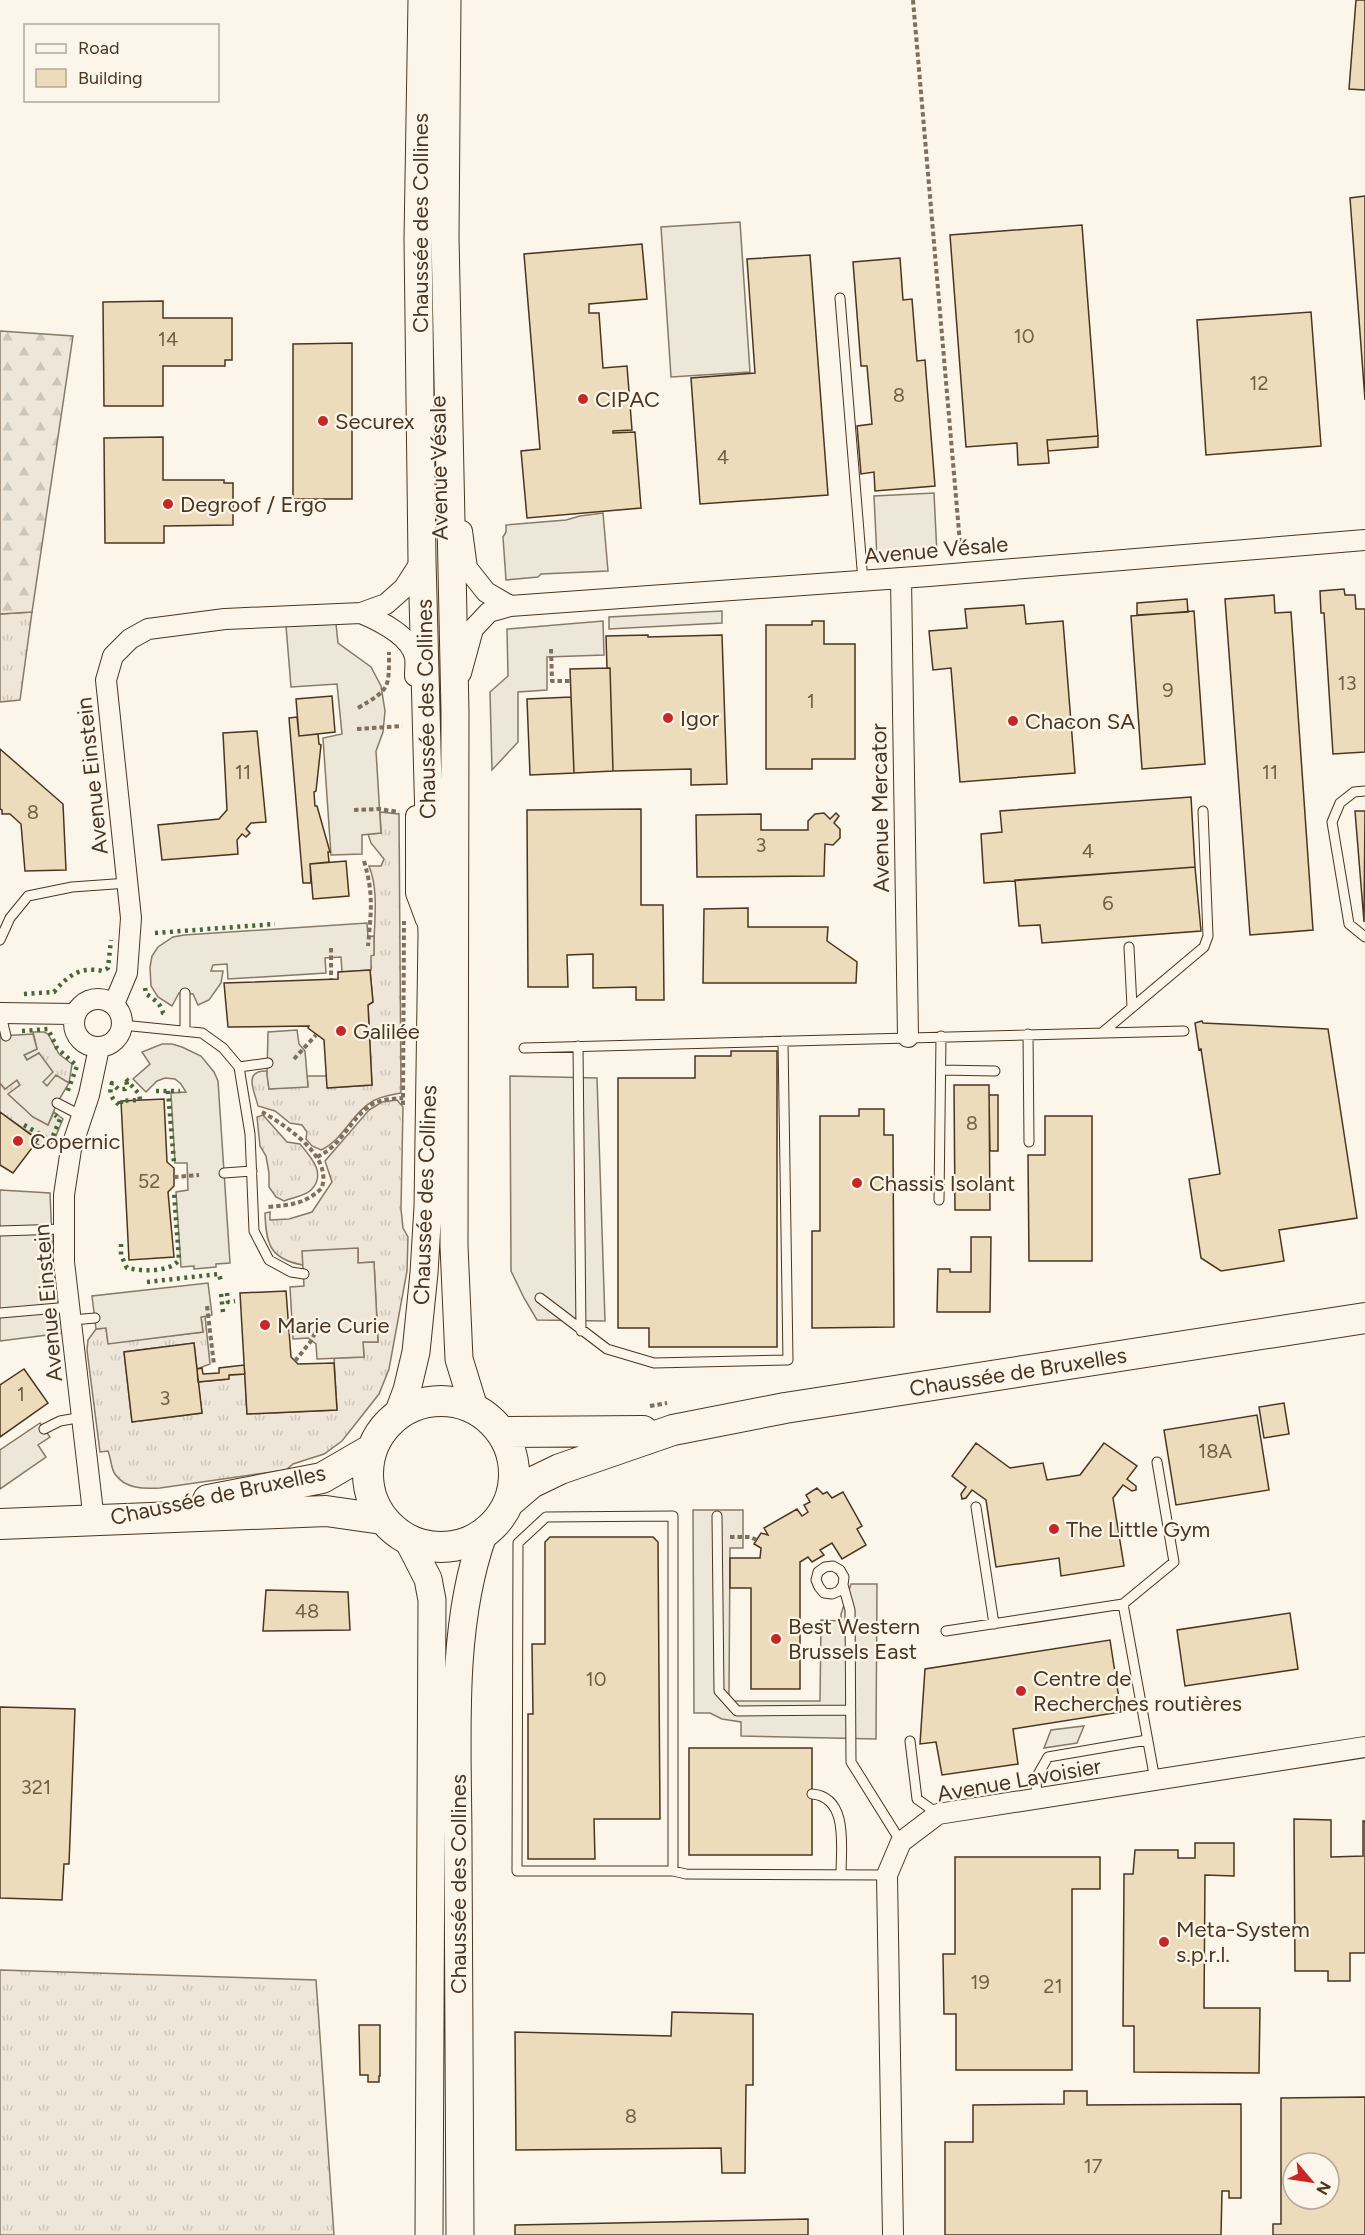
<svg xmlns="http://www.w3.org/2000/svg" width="1365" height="2235" viewBox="0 0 1365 2235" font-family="Figtree,sans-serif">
<defs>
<pattern id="grass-tufts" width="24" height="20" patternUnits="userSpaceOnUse" patternTransform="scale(1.5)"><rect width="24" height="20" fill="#ede6d9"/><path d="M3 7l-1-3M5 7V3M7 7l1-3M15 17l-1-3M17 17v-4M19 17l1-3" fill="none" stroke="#cdc6ba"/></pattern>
<pattern id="forest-firs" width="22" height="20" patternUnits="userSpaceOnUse" patternTransform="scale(1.5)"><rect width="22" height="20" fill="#ede6d9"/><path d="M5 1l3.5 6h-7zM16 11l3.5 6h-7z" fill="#cdc6ba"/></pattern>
</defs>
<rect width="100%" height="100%" fill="#fbf6e9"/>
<path fill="url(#grass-tufts)" stroke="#887966" stroke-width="1.5" d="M32 612 20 700 0 702V614Z
M380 812 399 814 401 1093C392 1095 381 1096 373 1101 352 1113 343 1140 321 1150L312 1146 306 1139 307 1132 302 1125 290 1123 275 1111 258 1106C255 1092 242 1070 267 1071L269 1089 308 1086 307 1076H327L328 1088 372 1085 368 1005 373 1002 370 970 371 969 370 955H374C373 926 380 893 369 866H381L384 859 371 843 368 834 381 833Z
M33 1032H44L48 1034 59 1054 72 1064 69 1083 62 1079 47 1086 42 1082 47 1067 39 1053 27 1060 24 1055 37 1049Z
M17 1080 20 1085 9 1094 33 1117 48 1125 54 1112 63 1119 55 1138 49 1146 42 1147 35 1143 38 1139 0 1112V1083L5 1089Z
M397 1100 403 1107 401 1209 403 1228 408 1237 407 1271 389 1369 379 1394 342 1441 324 1454 293 1464 286 1470 160 1488C144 1489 125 1489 115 1474 111 1469 111 1458 108 1451L100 1452 87 1350 88 1340 96 1329 106 1328 108 1343 203 1332 201 1317 205 1316 210 1364 197 1369 194 1343 124 1352 132 1422 202 1413 198 1382 228 1379 229 1375 245 1374 247 1414 337 1410 334 1358 364 1357 363 1342H378L374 1262 358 1263V1249L303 1251V1265C269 1259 266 1243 265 1213L270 1212V1220L289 1219 312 1212 332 1182 325 1161 369 1110 382 1102Z
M263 1115 287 1142 300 1144C311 1157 327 1174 311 1190 305 1196 291 1198 284 1201L276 1197 269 1187V1173L266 1156 260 1146 257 1117Z
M0 1970 316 1980 334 2235H0Z"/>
<path fill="url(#forest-firs)" stroke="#887966" stroke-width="1.5" d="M0 331 73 336 32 612 0 614Z"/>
<path fill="#ede7d9" stroke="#887966" stroke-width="1.5" d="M740 222 750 372 671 377 661 227Z
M934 493 937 555 877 558 874 496Z
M603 513 608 571 541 574 538 577 506 580 503 537 506 532V525L566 520 580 516Z
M722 611V623L609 629V617Z
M603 621 604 655 547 657V690L518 692V742L492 770 490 692 508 676 507 629Z
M336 624 338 643 371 667 381 686 385 711 383 732 376 751 381 833 362 835V854L331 855 323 738 342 734 337 684 291 687 286 626Z
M367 923 368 937 374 936V955L371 956V970L342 972 341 957 325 958 326 973 228 979 227 964 213 965 211 971H223L221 983 209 1000 198 1005 193 994 179 993 172 1006 158 997 151 986 150 967 152 956 158 947 173 937 184 935Z
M297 1030 299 1044 305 1051 308 1087 269 1089 267 1075 268 1032Z
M33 1034 37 1049 24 1055 27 1060 39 1053 53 1072 43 1082 47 1086 56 1075 69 1083 57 1103 48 1125 33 1117 8 1094 20 1085 17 1080 5 1089 0 1083V1036Z
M162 1044H172L182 1047 201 1056 214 1072 218 1081 230 1263 216 1264V1267L194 1269V1266L181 1267 176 1192 188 1190 187 1163H175L171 1093 186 1092 181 1084 175 1079 165 1078 157 1081 146 1092 133 1079 150 1064 142 1052Z
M510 1076 597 1078 605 1321 537 1320 524 1298 511 1271Z
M0 1190 50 1193 53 1263 63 1333 0 1341Z
M358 1248V1263L374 1262 378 1342H363L364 1357 317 1359 316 1344 308 1338 293 1339 290 1287 304 1286 302 1251Z
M208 1283 212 1315 201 1317 203 1332 108 1344 106 1328 96 1329 92 1296Z
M40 1423 50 1437 38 1445 46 1457 0 1489V1450Z
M693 1510H743V1548H730L729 1695 734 1701H820L821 1620 841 1621V1614L851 1584H877L876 1739 741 1736V1722L722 1719 710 1713H694Z
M1084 1726 1077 1743 1044 1748 1051 1730Z"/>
<path fill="#ecdcbc" stroke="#4a3520" stroke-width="1.5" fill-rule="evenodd" d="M1356 0H1365V90L1349 89Z
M1365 196V400L1350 198Z
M1082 225 1098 436 1047 440 1049 463 1018 465 1017 443 966 447 950 235Z
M642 244 647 299 589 304V313H599L603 368 627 366 632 430 613 431V433L635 432 641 508 527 518 521 451 540 449 524 254Z
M810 255 828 495 700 504 691 378 755 373 747 259Z
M900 258 903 300 912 299 917 361 925 360 935 486 875 491 874 472 861 474 857 426 872 424 867 366H861L853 262Z
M163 301V318H232V360H225V366H163V406H104L103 302Z
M1311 312 1321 446 1206 455 1197 320Z
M352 343V499H293V344Z
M1098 436V447L1048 451 1047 440Z
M163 437V480H224V483H233V525L164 526V543H105L104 438Z
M1344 589 1345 595H1355L1356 609H1365V752L1333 754 1324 613H1321L1320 591Z
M1274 595 1275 613 1291 612 1313 930 1250 935 1225 599Z
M1187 599 1188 612 1137 615V603Z
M1024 605 1026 624 1063 621 1075 773 960 782 951 668 933 670 929 631 967 628 965 609Z
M1194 611 1205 764 1142 769 1131 616Z
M812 621H824V644H855V759H812V769H766V625H812Z
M648 635V637L722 635 727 784 691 785V769L613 771 610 668H607L606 636Z
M610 668 613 771 574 773 570 669Z
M332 696 335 732 299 736 296 699Z
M571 697 574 773 530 775 527 699Z
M297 717 299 736 318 734 319 744 321 745 316 791 314 792 315 806H317L330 852H328L329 862 310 864 311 883H303L289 718Z
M257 731 266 822 251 823 246 829 250 833 246 837 242 834 237 840 238 854 162 860 158 825 219 819 227 810 223 733Z
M0 749 63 804 66 870 25 871 21 824 10 814H2V810L0 809Z
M1191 797 1195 867 984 883 981 834 1002 832 1000 811Z
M641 809V905H663L664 1000H636V987L593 988V954L567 955 568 987H528L527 810Z
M1355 811H1365L1364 922Z
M824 813 830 819 836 813 839 816 834 823 840 829V838L833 845 825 844 824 876 697 877 696 815 761 814V830H808V821L815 814Z
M346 861 349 896 313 899 310 864Z
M1195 867 1201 931 1042 943 1040 925 1019 926 1015 880Z
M748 908V927H828L827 941 857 962 856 983H703L704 909Z
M370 970 373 1002 368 1005 372 1085 327 1088 324 1040 308 1028 309 1026 228 1027 224 983 338 979V972Z
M1202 1021 1203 1023 1328 1029 1357 1218 1279 1230 1284 1261 1221 1271 1201 1258 1189 1179 1220 1174 1201 1049 1199 1050 1195 1023Z
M731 1051H777V1347H649V1328H618V1078H695V1056H731Z
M954 1085H989L990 1210H955Z
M989 1095H998V1151H990Z
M164 1099 167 1162 174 1168V1186L168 1192 174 1257 129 1260 121 1101Z
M859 1109H884V1135H893L894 1327 812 1328V1231H820V1116H859Z
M0 1112 38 1140 13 1173 0 1165Z
M1045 1116H1092V1261H1029L1028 1155H1045Z
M971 1237H991L990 1312H937L938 1269H950V1272H971Z
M286 1291 291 1357 298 1364 334 1363 337 1410 247 1414 240 1293Z
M194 1343 202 1413 132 1422 124 1352Z
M244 1365 245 1374 229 1375V1379L198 1382 197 1369 202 1368 203 1374 219 1373V1368Z
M24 1369 48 1403 0 1437V1385Z
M1284 1403 1289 1434 1264 1438 1259 1407Z
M1257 1415 1269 1490 1176 1505 1164 1430Z
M976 1443 1010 1468 1043 1463 1047 1480 1080 1475 1104 1443 1137 1466 1127 1479 1136 1486V1490L1132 1491 1123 1485 1113 1498 1124 1566 1061 1576 1059 1558 996 1567 986 1500 972 1490 966 1498 962 1499 961 1494 966 1487 952 1476Z
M817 1488 823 1494 827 1492 832 1498 843 1492 862 1526 857 1529 866 1545 842 1559 832 1543 820 1550 824 1555 812 1562 808 1557 800 1562V1689H751V1588H730V1558H760L761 1548 754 1544 761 1533 768 1535 764 1528 797 1509 802 1516 808 1512 804 1505 810 1502 806 1495Z
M550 1537H653L658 1542 660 1819H594L595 1859H528V1714H533L532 1644H545V1542Z
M266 1590 348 1592 350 1630 263 1631Z
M1290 1613 1298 1669 1185 1686 1177 1630Z
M1110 1640 1121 1712 1013 1729 1018 1764 942 1775 936 1742 920 1744 925 1669Z
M0 1707 75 1709 69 1864H64L62 1900 0 1898Z
M689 1748H812V1855H689Z
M1294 1819 1331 1820V1857L1363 1856V1821H1365V1953H1350V1981H1328V1971H1295Z
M1195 1843H1234V1876L1205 1875 1204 2008H1260L1259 2073 1134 2072V2026H1123L1124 1874H1133L1135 1850H1178V1858H1195Z
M955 1857H1100V1889H1072V2070H956V2014H944L943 1954H955Z
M672 2012 753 2014V2085H746L745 2173H722L721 2148 516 2150 515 2032 671 2036Z
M359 2025H380V2076H379V2082H368V2075H360Z
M1064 2091H1087V2105L1241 2104V2198H1229V2191H1222L1221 2235H945V2142H973V2105L1064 2104Z
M1365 2097V2235H1273V2224H1281V2098ZM1293 2163H1329V2199H1293Z
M808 2219V2235H515V2225Z"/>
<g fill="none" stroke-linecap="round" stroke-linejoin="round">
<g stroke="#4a3520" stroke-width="11">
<path id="service" d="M840 298 863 581
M1365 791 1354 792 1340 803 1332 822 1349 924 1365 937
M0 940 10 918 28 896 72 887 128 883
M1129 947 1132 1007
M185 993V1031
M0 1011 6 1036
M122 1025 202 1033 223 1048 239 1067 250 1134 254 1231 269 1260 291 1272 304 1274
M1103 1032 1204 947 1208 936 1203 811
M1028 1034 1029 1142
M578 1046 581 1331
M524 1048 1184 1031
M239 1067 268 1063
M941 1070 995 1071
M57 1103 82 1116
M224 1173 252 1171
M939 1200 941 1036
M0 1231 64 1229
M540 1298 607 1349 654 1363 788 1360 783 1041
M0 1313 70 1307
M72 1320 95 1318
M44 1429 60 1421 83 1417
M976 1507 994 1624
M717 1516 719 1691 737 1711 849 1710
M843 1585 839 1591 832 1594 824 1593 819 1587 816 1580 818 1572 825 1567 833 1566 840 1570 844 1577 843 1585 850 1610 851 1762 901 1842
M946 1631 1123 1604
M910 1741 917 1799 938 1814
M1155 1780 1123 1604 1174 1562 1157 1462
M812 1794C849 1797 841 1848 841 1874
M1037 1799 1036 1778 1048 1757 1147 1740
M673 1871V1516L546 1517 518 1543 517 1871H673L686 1874 887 1875"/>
</g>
<g stroke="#4a3520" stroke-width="22">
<path id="minor" d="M462 531 467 568 486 592 510 606
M901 578 908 1037
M361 613C380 621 410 635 415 657 416 662 415 670 415 676
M461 673 473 629 489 612 510 606 929 576 1365 540
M416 816V893L426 920
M74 1023a24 24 0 1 1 48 0a24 24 0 1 1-48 0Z
M114 1004 127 973 131 918 106 680 113 656 130 639 148 629 225 619 361 613 386 604 404 588 422 560
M0 1013 74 1014
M94 1521 64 1262V1195L71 1149 89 1095 99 1048
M893 2235 887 1875 901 1842 938 1814 1365 1747"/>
</g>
<g stroke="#4a3520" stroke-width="29">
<path id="secondary" d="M447 0 445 237 455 712 454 1246 459 1359 474 1408
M398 1414 407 1390 416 1352 424 1273 428 1207 432 934 422 560 418 239 422 0
M408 1540 428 1579 432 1600 429 2235
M460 2235C459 2105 459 1975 458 1845 458 1746 449 1630 483 1535"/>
</g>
<g stroke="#4a3520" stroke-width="32">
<path id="primary" d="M368 1474a73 73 0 1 1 146 0a73 73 0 1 1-146 0Z
M502 1432 643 1431
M208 1500 322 1478 372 1449
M510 1501 531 1483 560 1469 673 1430 785 1408 1365 1318
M0 1524 326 1511 382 1519"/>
</g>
<path stroke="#7f6f5c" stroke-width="4" stroke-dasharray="4.5 3" stroke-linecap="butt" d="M913 0 961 555
M551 649 552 681H571
M358 708C390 689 389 689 389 652
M357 729 402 726
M354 810 379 809 399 812
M364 861C374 895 371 912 368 946
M331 948V979
M294 1059 316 1035
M403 1105 404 921
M262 1112C282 1123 321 1149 323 1174 324 1178 323 1183 322 1188 305 1204 291 1205 268 1207
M317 1157C342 1145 347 1124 367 1108 377 1099 391 1099 403 1098
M174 1177 199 1175
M207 1306 214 1365
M295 1361 311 1341 316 1331
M650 1406 667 1403
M730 1537H750L757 1540"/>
<use href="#service" stroke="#fbf6e9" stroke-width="9"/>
<use href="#minor" stroke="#fbf6e9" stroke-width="20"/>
<use href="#secondary" stroke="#fbf6e9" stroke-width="27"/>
<use href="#primary" stroke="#fbf6e9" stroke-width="30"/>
<path stroke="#436837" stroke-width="4.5" stroke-dasharray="3 4.5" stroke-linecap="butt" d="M155 933 275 924
M145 988 146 994C154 999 161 1004 163 1013L167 1015
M24 994 54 992C67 976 81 966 102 971L108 968 111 940
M22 1031 48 1029 57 1048 77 1066 67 1093
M126 1079 139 1094 140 1100 121 1101V1106C112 1100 108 1093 112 1083L118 1089H125L127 1085Z
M156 1091H180
M168 1091 174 1163
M24 1125 45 1137V1144
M53 1136 60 1119 55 1115
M121 1244V1255L127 1268C142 1271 169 1273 179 1260L174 1192
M147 1282 219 1274 221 1281
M227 1293 228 1302 235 1301
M221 1294 223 1312"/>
</g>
<g fill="#c62828" stroke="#fbf6e9" stroke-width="2">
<circle cx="583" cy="399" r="6"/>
<circle cx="323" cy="421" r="6"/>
<circle cx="168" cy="504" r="6"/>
<circle cx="668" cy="718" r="6"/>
<circle cx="1013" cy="721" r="6"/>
<circle cx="341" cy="1031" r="6"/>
<circle cx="18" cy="1141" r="6"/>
<circle cx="857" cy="1183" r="6"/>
<circle cx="265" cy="1325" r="6"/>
<circle cx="1054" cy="1529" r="6"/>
<circle cx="776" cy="1639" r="6"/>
<circle cx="1021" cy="1691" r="6"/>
<circle cx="1164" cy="1942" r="6"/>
</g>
<g text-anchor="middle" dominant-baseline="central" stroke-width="4.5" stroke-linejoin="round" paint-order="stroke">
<g font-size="20" fill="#725f47">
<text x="1024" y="336">10</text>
<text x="168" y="339">14</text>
<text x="1259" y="383">12</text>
<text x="899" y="395">8</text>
<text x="723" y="457">4</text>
<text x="1347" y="683">13</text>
<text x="1168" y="690">9</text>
<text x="811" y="701">1</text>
<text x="243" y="772">11</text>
<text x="1270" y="772">11</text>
<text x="33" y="812">8</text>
<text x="761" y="845">3</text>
<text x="1088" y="851">4</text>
<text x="1108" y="903">6</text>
<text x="972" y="1123">8</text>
<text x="149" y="1181">52</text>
<text x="21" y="1394">1</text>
<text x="165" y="1398">3</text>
<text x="1215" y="1451">18A</text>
<text x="307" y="1611">48</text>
<text x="596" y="1679">10</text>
<text x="36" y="1787">321</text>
<text x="980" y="1982">19</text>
<text x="1053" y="1986">21</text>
<text x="631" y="2116">8</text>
<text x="1093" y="2166">17</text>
</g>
<g font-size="22" fill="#4a3520" stroke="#fbf6e9">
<text transform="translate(420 223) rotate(-90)">Chaussée des Collines</text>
<text transform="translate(439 468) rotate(-91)">Avenue Vésale</text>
<text transform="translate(936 550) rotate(-5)">Avenue Vésale</text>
<text transform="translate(426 709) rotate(-91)">Chaussée des Collines</text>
<text transform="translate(92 776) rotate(-96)">Avenue Einstein</text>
<text transform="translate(880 808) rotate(-91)">Avenue Mercator</text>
<text transform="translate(425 1195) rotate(-88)">Chaussée des Collines</text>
<text transform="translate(48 1303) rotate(-95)">Avenue Einstein</text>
<text transform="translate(1018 1372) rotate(-9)">Chaussée de Bruxelles</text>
<text transform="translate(218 1495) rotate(-12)">Chaussée de Bruxelles</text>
<text transform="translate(1019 1780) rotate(-10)">Avenue Lavoisier</text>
<text transform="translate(458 1884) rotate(-90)">Chaussée des Collines</text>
</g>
<g font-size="22" fill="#4a3520" stroke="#fbf6e9" text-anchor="start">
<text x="595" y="399">CIPAC</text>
<text x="335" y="421">Securex</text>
<text x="180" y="504">Degroof / Ergo</text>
<text x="680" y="718">Igor</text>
<text x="1025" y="721">Chacon SA</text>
<text x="353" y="1031">Galilée</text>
<text x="30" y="1141">Copernic</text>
<text x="869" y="1183">Chassis Isolant</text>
<text x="277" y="1325">Marie Curie</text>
<text x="1066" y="1529">The Little Gym</text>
<text x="788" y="1626">Best Western<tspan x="788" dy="25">Brussels East</tspan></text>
<text x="1033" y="1678">Centre de<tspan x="1033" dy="25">Recherches routières</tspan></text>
<text x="1176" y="1929">Meta-System<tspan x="1176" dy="25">s.p.r.l.</tspan></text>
</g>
</g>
<rect x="24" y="24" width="195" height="78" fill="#fbf6e9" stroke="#b4a999" stroke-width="1.5"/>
<rect x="36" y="44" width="30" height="9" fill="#fbf6e9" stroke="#b4a999" stroke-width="1.5"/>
<text x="78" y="54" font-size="18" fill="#4a3520">Road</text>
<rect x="36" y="69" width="30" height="18" fill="#ecdcbc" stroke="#b4a999" stroke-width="1.5"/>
<text x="78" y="84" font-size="18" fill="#4a3520">Building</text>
<g transform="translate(1311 2181) rotate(119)"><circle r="28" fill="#fbf6e9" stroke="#b4a999" stroke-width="1.5"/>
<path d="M0-4.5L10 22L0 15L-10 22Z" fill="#c62828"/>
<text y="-9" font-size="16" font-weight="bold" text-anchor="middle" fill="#4a3520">N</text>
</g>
</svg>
